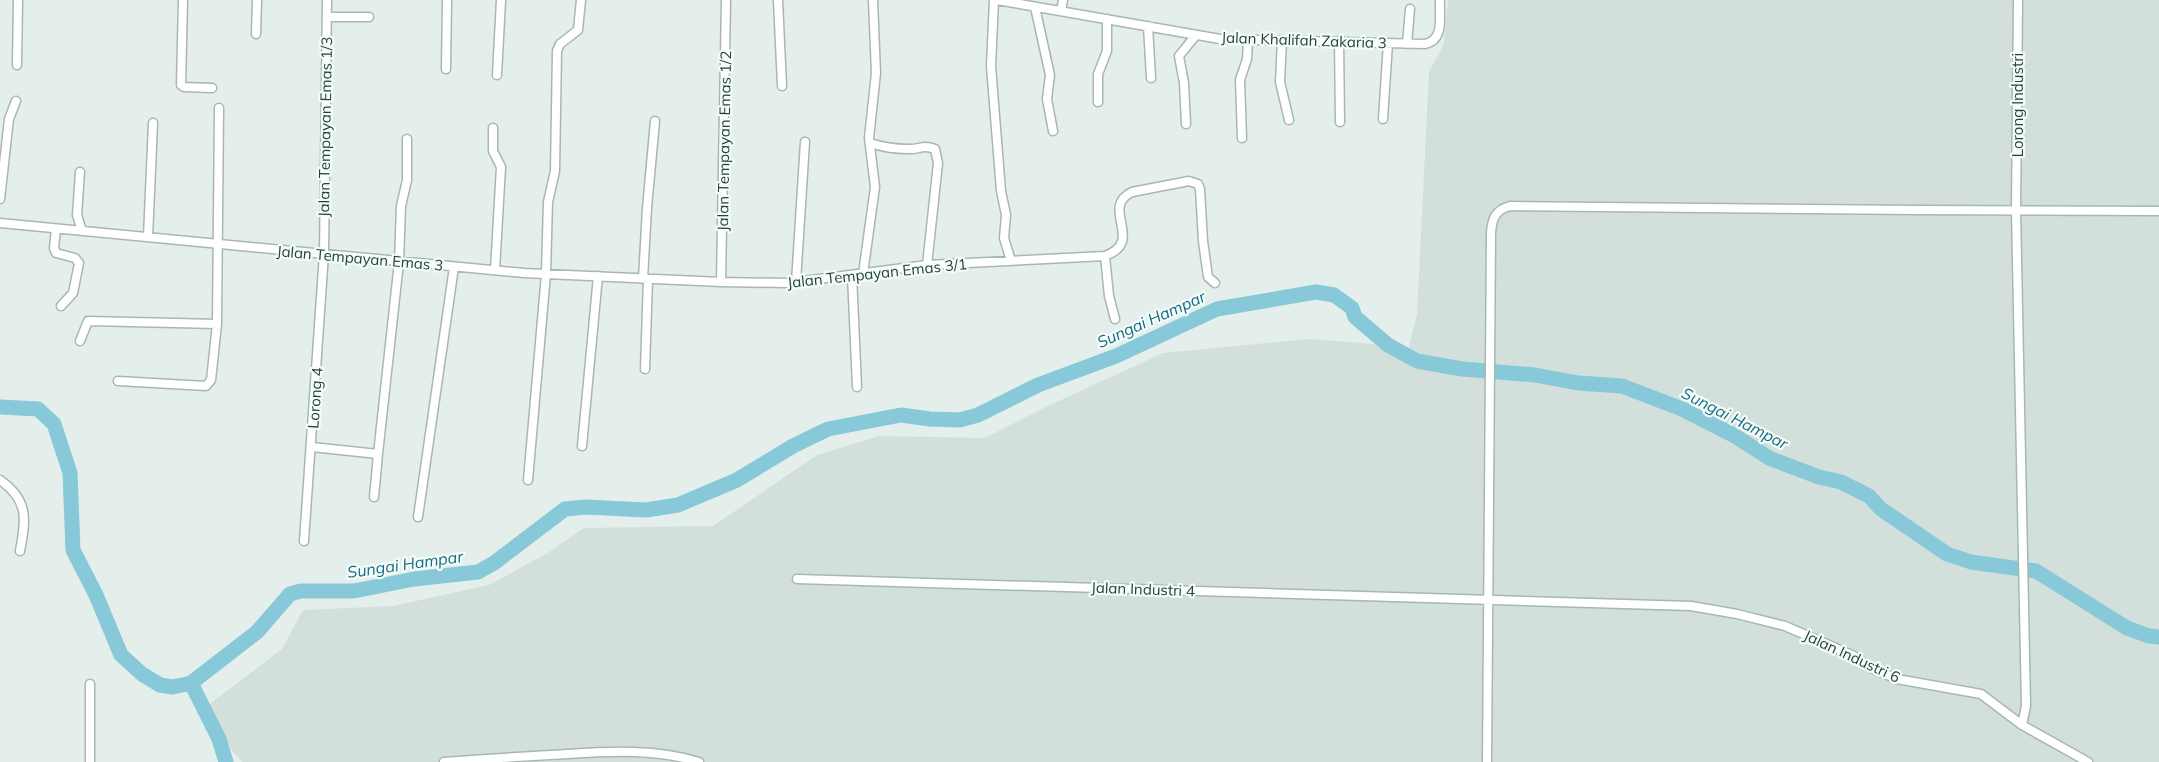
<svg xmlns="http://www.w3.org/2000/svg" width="2159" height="762" viewBox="0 0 2159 762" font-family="Mulish,sans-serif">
<rect width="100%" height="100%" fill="#e4efeb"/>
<path fill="#d2dfda" d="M1448 0H2159V762H242L232 750 206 707 282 649 303 610 393 606 489 585 546 554 584 528 713 526 817 455 879 436 985 438 1050 405 1163 353 1309 339 1375 344 1405 363 1417 314 1429 72 1444 44Z"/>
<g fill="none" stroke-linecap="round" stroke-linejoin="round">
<path stroke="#87c8d9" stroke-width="15" d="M0 407 38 409 54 424 70 473 73 550 96 595 121 655 142 674 160 685 173 687 191 683 219 739 226 762
M191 683 257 632 290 594 301 591H354L414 579 478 572 494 563 565 509 586 507 646 510 678 505 737 480 793 446 828 429 901 415 930 419 960 420 978 415 1038 385 1116 356 1217 309 1316 292 1334 295 1352 308 1355 317 1388 345 1417 361 1462 369 1535 375 1578 383 1622 386 1682 409 1735 436 1769 458 1819 477 1841 482 1869 496 1881 509 1947 554 1971 562 2036 571 2127 628 2149 636 2159 637"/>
<g stroke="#a6b8b3" stroke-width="11">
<path id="minor" d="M183 0 181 85 184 87 212 88
M778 0 782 86
M994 0 991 66 1001 191 1006 215 1004 238 1011 261
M997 0 1220 39 1425 44C1445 40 1439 16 1440 0
M2018 0 2016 210 2026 706 2022 725
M1035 7 1050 75 1047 99 1053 131
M1061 11 1063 0
M327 17H369
M1148 26 1151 78
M256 34 257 0
M1282 40 1280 82 1289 120
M1339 41 1340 122
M1407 44 1410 9
M17 65 18 0
M446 69 447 0
M497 75 501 0
M1098 102V74L1107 51V19
M1383 119 1388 43
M1186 124 1184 83 1179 56 1196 35
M493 128V151L501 167 495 270
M1242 138 1240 80 1247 59 1248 41
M870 143C882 147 895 149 908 149 919 150 922 144 935 149L938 163 927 265
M80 172 77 215 82 231
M0 199 9 119 16 101
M0 223 524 273 721 282 788 283 927 265 1105 256C1146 241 1099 208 1132 192L1189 181 1198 184 1200 189 1203 241 1208 277 1215 283
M56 229 54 248 56 253 75 258 79 263 73 293 61 306
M148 237 153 123
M1105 256 1109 296 1115 319
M863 274 875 187 869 138 876 73 873 0
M852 275 857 387
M643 279 647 208 655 121
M721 282 726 0
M796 282 805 142
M80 341 88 321 217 324
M645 369 648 279
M118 381 206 386 211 380 217 324 219 108
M582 446 598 276
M312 447 378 454 374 497
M378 454 399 262 401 206 407 180V139
M0 480C29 500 26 520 20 551
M528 480 546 274 548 202 555 171 557 51 560 44 578 30 581 0
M418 517 454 267
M304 541 324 254 327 0
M797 579 1691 606 1737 614 1785 626 1854 656 1871 668 1897 679 1981 694 2022 725 2088 762
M90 762V684
M444 762C485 759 526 756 568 754 612 751 657 749 699 762
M1487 762 1491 233C1492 219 1495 210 1510 206L1917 210 2159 211"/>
</g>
<use href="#minor" stroke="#fff" stroke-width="8"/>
</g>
<g text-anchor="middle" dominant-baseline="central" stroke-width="4.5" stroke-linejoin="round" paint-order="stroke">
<g font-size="15" fill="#21433b" stroke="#f5fbf8">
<text transform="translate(1304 40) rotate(2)">Jalan Khalifah Zakaria 3</text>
<text transform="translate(2017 105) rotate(-90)">Lorong Industri</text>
<text transform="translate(325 127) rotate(-89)">Jalan Tempayan Emas 1/3</text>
<text transform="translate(724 141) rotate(-89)">Jalan Tempayan Emas 1/2</text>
<text transform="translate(360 258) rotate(5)">Jalan Tempayan Emas 3</text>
<text transform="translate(877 273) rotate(-6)">Jalan Tempayan Emas 3/1</text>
<text transform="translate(315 398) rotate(-86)">Lorong 4</text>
<text transform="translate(1143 589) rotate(2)">Jalan Industri 4</text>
<text transform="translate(1852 656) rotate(25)">Jalan Industri 6</text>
</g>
<g font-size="16" font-style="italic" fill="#146d86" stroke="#f5fbf8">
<text transform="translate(1151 319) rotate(-24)">Sungai Hampar</text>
<text transform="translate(1735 418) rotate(27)">Sungai Hampar</text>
<text transform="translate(405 564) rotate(-8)">Sungai Hampar</text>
</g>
</g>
</svg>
